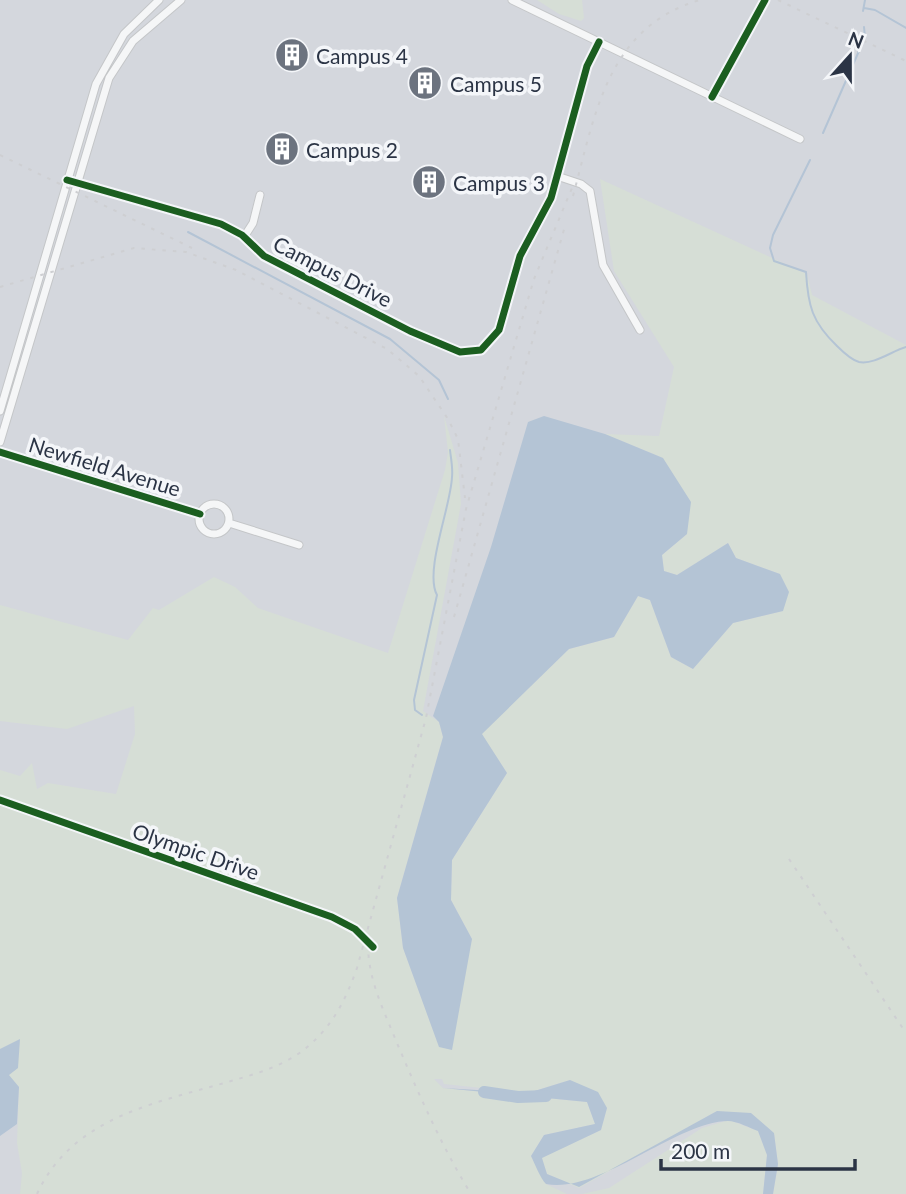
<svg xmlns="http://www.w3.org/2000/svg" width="906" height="1194" viewBox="0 0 906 1194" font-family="Lato,sans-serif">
<rect width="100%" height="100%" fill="#e6e8ea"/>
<path fill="#d4d7dd" d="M0 0H906V1194H0Z"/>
<path fill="#d6ded6" d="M537 0H582L584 18 581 21 559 14Z
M600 179 807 274 812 295 906 345V1194H773L778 1164 774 1133 717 1111 579 1188 547 1174 541 1158 601 1130 607 1108 570 1080 528 1093 444 1084 442 1079H434L443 1088 587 1102 595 1124 544 1135 531 1156 546 1184 567 1194H20L22 1173 17 1143 19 1087 8 1075 19 1040 0 1049V770L20 776 32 763 37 789 48 783 116 794 135 734 134 706 67 729 0 721V605L128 640 153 608 159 610 214 577 235 587 258 608 388 653 445 470 448 452 444 416 458 463 461 504 423 711 439 722 443 737 397 898 403 948 439 1046 472 939 451 900 452 860 507 773 481 734 569 649 614 637 638 596 650 600 671 657 693 669 733 623 783 611 780 574 736 558 728 543 677 575 664 571 662 555 687 534 663 458 605 434 659 436 674 367 614 271Z
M729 1120 758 1131 767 1155 763 1194H582L609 1188 702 1128Z"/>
<path fill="#b4c4d5" d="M544 416 605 434 663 458 691 502 687 534 662 555 664 571 677 575 728 543 736 558 780 574 789 592 783 611 733 623 693 669 671 657 650 600 638 596 614 637 569 649 482 734 507 773 452 860 451 900 472 939 452 1050 439 1047 403 948 397 898 443 737 439 722 433 716 491 547 528 422Z
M20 1039 18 1068 9 1075 19 1087 17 1124 0 1136V1049Z
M570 1080 598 1092 607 1108 601 1130 542 1158 547 1174 579 1187 717 1111 751 1113 774 1133 778 1164 773 1194H763L767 1155 758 1131C750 1128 737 1121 728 1121 675 1122 600 1194 546 1184 540 1178 535 1164 531 1156L544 1135 595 1124 587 1102 443 1088 528 1093Z"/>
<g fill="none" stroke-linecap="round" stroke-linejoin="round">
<path stroke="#b4c4d5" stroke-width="2" d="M864 8 875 10 906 28
M863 11 865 0
M864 27 865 37
M823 133 859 51
M810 160 773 235 770 248 774 261 806 272C808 306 812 322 837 346 842 351 851 360 859 362 874 365 892 351 906 347
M188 232 390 339 439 380 448 399
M422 715 415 710 414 700 437 595C424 571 451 506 452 477 453 468 451 459 450 450"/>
<path stroke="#b4c4d5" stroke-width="12" d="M484 1092 518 1097 546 1096"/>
<g stroke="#c4c6c8" stroke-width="9">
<path id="minor" d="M512 0 800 139
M712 97 765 0
M557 176 581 184 590 191 603 265 640 330
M67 180 221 224 242 235 264 256 410 331 460 352 481 350 499 330 520 256 551 198 587 66 599 42
M244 237 253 223 260 195
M0 411 96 84 124 34 159 0
M0 442 109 78 133 41 181 0
M0 452 200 514
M199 519a15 15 0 1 1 30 0a15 15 0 1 1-30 0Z
M229 523 299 545
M0 800 332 917 355 929 373 947"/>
</g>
<use href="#minor" stroke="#f5f6f7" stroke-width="7"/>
<path stroke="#cecfd2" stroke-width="2" stroke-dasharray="3.5 7" stroke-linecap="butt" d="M778 0 906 61
M0 155 192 248
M573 196C595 115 607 27 700 0
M0 287 134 248 186 252 236 270 387 349 419 376 448 419 458 439 465 498
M454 617 565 226
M789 859 906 1033
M368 944C368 980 384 1011 397 1043 419 1095 441 1145 471 1194
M37 1194C74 1114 162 1102 238 1079 262 1072 287 1064 306 1048 333 1026 346 999 357 968L426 718 466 509 534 279 572 188"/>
<g stroke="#f4f6f9" stroke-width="11">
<path id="cycleway" d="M712 97 765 0
M67 180 221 224 242 235 264 256 410 331 460 352 481 350 499 330 520 256 551 198 587 66 599 42
M0 452 200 514
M0 800 332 917 355 929 373 947"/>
</g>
<use href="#cycleway" stroke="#1b5e20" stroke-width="7"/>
</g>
<defs>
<g id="building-disc" transform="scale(1.75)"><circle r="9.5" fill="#6c737f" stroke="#f4f6f9"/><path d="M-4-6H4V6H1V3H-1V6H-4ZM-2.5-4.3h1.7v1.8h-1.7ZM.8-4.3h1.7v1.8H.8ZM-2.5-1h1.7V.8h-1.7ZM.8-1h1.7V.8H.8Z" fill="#fff"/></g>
</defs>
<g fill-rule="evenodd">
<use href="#building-disc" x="292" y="55"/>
<use href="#building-disc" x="425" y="83"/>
<use href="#building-disc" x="282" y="149"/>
<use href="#building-disc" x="429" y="182"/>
</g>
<g text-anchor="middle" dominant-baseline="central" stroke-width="7" stroke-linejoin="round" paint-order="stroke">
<g font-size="21" fill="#2b3445" stroke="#f4f6f9" text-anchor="start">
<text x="316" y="55">Campus 4</text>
<text x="450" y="83">Campus 5</text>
<text x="306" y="149">Campus 2</text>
<text x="453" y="182">Campus 3</text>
</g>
<g font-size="21" fill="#2b3445" stroke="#f4f6f9">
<text transform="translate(333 271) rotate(27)">Campus Drive</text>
<text transform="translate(105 466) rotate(17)">Newfield Avenue</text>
<text transform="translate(196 851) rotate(19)">Olympic Drive</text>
</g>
</g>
<g transform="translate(850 56) rotate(21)" stroke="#f4f6f9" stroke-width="5" paint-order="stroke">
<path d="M0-5L12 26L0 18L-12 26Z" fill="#2b3445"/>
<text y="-10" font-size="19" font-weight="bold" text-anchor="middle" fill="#2b3445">N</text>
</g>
<path d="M661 1159v10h194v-10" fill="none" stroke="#2b3445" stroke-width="3.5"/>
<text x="671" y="1159" font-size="21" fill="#2b3445" stroke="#f4f6f9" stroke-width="5" paint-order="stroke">200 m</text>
</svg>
